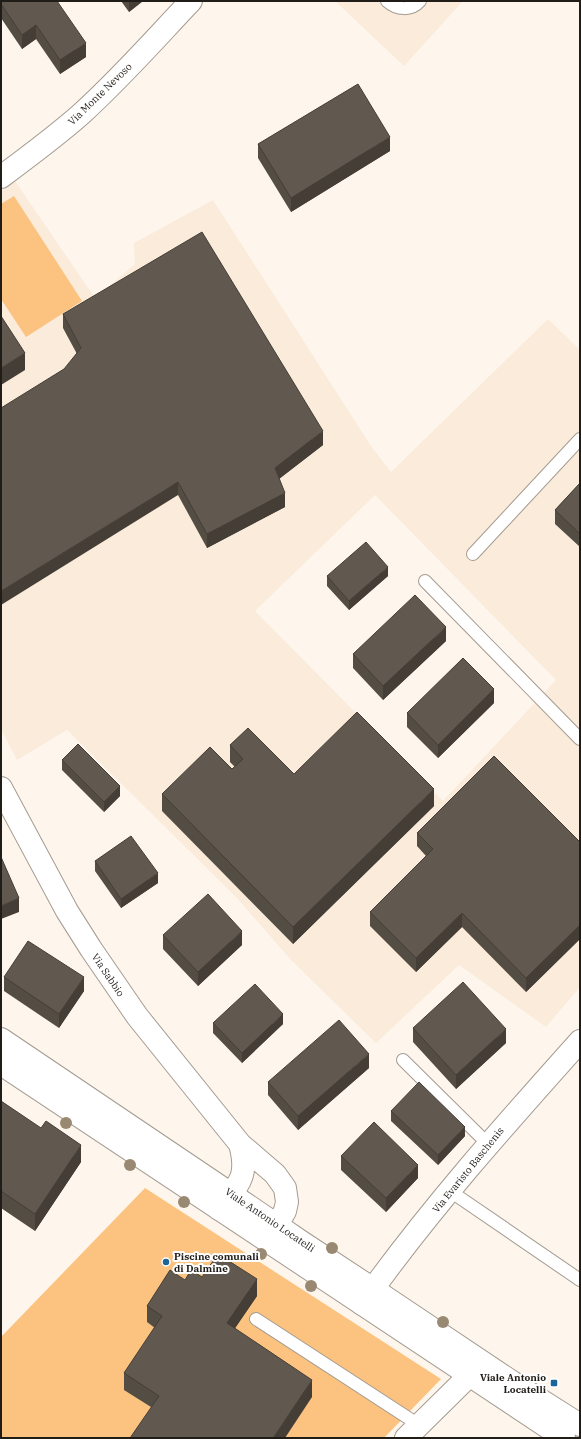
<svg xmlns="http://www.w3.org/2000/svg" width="581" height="1439" viewBox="0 0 581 1439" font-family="'IBM Plex Serif',serif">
<rect width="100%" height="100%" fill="#fef6ed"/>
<path fill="#faebda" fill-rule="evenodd" d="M335 1H463L404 66Z
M15 181 95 298 135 264 134 243 213 200 371 446 391 472 548 319 580 350V987L546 1027 459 965 376 1043 292 961 236 897 67 730 17 760 1 729V191ZM375 495 556 680 443 801 255 611Z"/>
<path fill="#fbc37f" d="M14 196 82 301 26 337 1 299V204Z
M145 1188 441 1379 384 1438H1V1337Z"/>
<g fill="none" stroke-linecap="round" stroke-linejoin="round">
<g stroke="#a49b90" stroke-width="14">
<path id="service" d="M387 1C397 10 411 11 420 1
M473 554 580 439
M425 581 580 739
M403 1060 488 1144
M450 1191 580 1280
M256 1319 419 1425"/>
</g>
<g stroke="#a49b90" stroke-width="24">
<path id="minor" d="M1 177C28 157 55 137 80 115 120 79 155 39 191 1
M1 788 67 911 91 949 137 1016 240 1144 275 1174 285 1188 287 1202 285 1211 277 1225 267 1240
M219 1209C239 1183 249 1178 240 1144
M362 1304C428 1211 504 1126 580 1041
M406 1438 482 1363"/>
</g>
<g stroke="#a49b90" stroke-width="24">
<path id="tertiary" d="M1 1039 231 1194 303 1243 373 1289 512 1382 580 1425
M1 1064 564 1438"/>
</g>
<use href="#service" stroke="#fff" stroke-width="12"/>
<use href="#minor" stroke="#fff" stroke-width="22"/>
<use href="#tertiary" stroke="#fff" stroke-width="22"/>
</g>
<g fill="#998972">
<circle cx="66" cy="1123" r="6"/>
<circle cx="130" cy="1165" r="6"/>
<circle cx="184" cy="1202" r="6"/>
<circle cx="332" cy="1248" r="6"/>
<circle cx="261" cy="1254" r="6"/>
<circle cx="311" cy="1286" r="6"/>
<circle cx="443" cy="1322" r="6"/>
</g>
<path fill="#534d44" d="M1 1 86 57 60 74 36 39 22 49 1 18Z
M121 1H143L129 12Z
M258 144 390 151 291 212 258 158Z
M63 314 323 445 279 479 285 507 207 548 178 495 77 354 63 328Z
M580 483V547L555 524V510Z
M327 576H388L349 610 327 586Z
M446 641 383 700 353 668V654Z
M494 703 438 758 407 727V713Z
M230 745 294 774 434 806 293 944 162 811V794L232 769 235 767 230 762Z
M62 760 120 796 104 812 62 770Z
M417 833 580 842V939L526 992 462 927 416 972 370 926V912L426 856 417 846Z
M95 861 158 883 121 908 95 871Z
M163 935 242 945 198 986 163 949Z
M4 977 84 991 59 1028 4 991Z
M213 1023 283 1024 242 1063 213 1033Z
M413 1028 506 1043 456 1089 413 1042Z
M369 1068 298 1130 268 1095V1082Z
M1 1101 81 1162 35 1231 1 1208Z
M391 1111 465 1136 438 1165 391 1121Z
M341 1156 418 1178 386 1212 341 1170Z
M202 1277 257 1296 235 1328 312 1397 151 1407 124 1390V1373L155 1328 147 1322V1306L185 1280Z"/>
<path fill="#443e37" d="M130 1H143L129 12V2Z
M36 25V39L22 49V35Z
M86 43V57L60 74V60Z
M390 137V151L291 212V198Z
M25 353V370L1 385V368Z
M323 431V445L275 482V468Z
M178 482V495L1 605V591Z
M285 493V507L207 548V534Z
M388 567V576L349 610V601Z
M446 627V641L383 700V686Z
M494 689V703L438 758V745Z
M120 786V796L104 812V802Z
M434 789V806L293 944V927Z
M158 873V883L121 908V899Z
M19 898V912L1 919V906Z
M462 913V927L416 972V958Z
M580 925V939L526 992V978Z
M242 931V945L198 986V972Z
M84 977V991L59 1028V1014Z
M283 1014V1024L242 1063V1053Z
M506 1029V1043L456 1089V1075Z
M369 1054V1068L298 1130V1116Z
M465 1127V1136L438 1165V1155Z
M81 1145V1162L35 1231V1214Z
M418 1165V1178L386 1212V1198Z
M257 1279V1296L227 1340V1323Z
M312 1380V1397L285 1438H273Z"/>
<path fill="#61594f" stroke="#443e37" d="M1 1H57L86 43 60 60 36 25 22 35 1 4Z
M358 84 390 137 291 198 258 144Z
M202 232 323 431 275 468 285 493 207 534 178 482 1 591V408L64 369 81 348 63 314Z
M1 316 25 353 1 368Z
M580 483V534L555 510Z
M366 542 388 567 349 601 327 576Z
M415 595 446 627 383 686 353 654Z
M463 658 494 689 438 745 407 713Z
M357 712 434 789 293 927 162 794 210 747 232 769 243 759 230 745 248 728 294 774Z
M78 744 120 786 104 802 62 760Z
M494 756 580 842V925L526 978 462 913 416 958 370 912 433 849 417 833Z
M131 836 158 873 121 899 95 861Z
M1 857 19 898 1 906Z
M208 894 242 931 198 972 163 935Z
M28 941 84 977 59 1014 4 977Z
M463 982 506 1029 456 1075 413 1028Z
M255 984 283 1014 242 1053 213 1023Z
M339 1020 369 1054 298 1116 268 1082Z
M419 1082 465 1127 438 1155 391 1111Z
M1 1101 41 1128 46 1121 81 1145 35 1214 1 1191Z
M374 1122 418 1165 386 1198 341 1156Z
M218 1254 257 1279 227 1323 312 1380 273 1438H130L159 1396 124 1373 162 1316 147 1306 170 1270 185 1280 191 1270 202 1277Z"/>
<g fill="#1c6599" stroke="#fff" stroke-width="1.5">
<circle cx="166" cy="1262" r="4"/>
<rect x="550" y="1379" width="8" height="8" rx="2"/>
</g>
<g text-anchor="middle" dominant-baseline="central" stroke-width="4" stroke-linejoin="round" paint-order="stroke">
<g font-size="10" fill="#201c18" stroke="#fff">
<text transform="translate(100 94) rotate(-44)">Via Monte Nevoso</text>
<text transform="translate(108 975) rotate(56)">Via Sabbio</text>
<text transform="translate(468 1170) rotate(-51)">Via Evaristo Baschenis</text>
<text transform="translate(270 1220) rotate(34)">Viale Antonio Locatelli</text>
</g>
<g font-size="10" font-weight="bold" fill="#201c18" stroke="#fff" text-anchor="start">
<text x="174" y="1256">Piscine comunali<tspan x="174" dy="12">di Dalmine</tspan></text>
<text x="546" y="1377" text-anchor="end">Viale Antonio<tspan x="546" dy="12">Locatelli</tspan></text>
</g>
</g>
<rect width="581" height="1439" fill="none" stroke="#201c18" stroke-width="4"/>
</svg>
